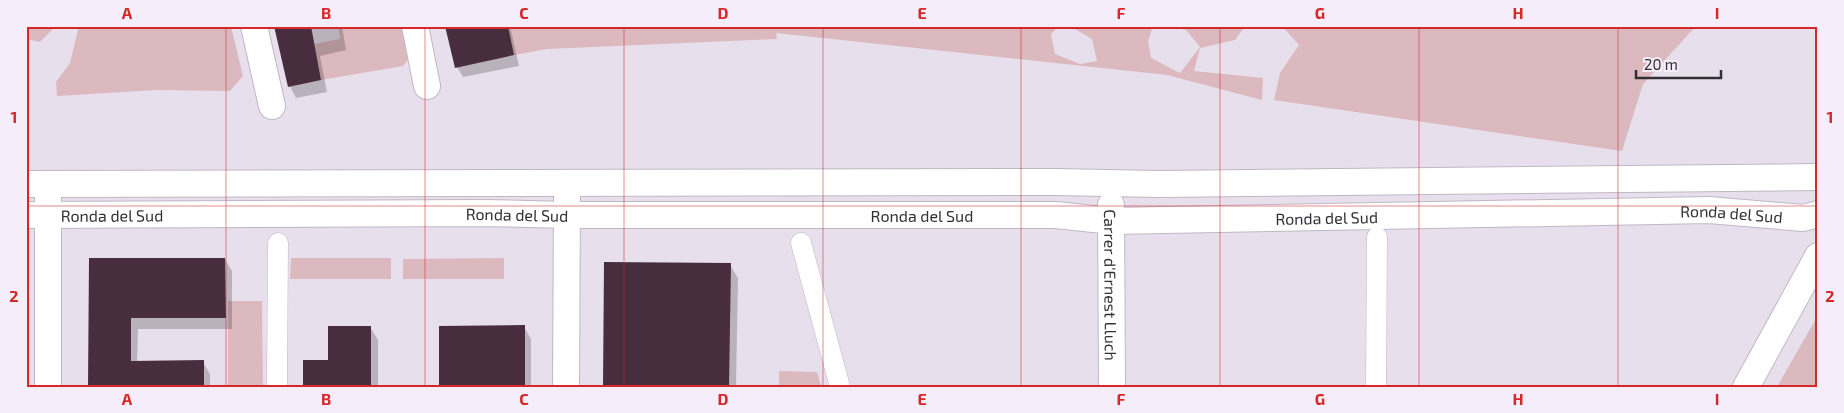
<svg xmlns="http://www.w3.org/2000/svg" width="1844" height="413" viewBox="0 0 1844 413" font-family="'Exo 2',sans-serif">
<rect width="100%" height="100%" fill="#e8dfec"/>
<path fill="#dcb9bf" d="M26 26H56L40 42 26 39Z
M79 26H231L243 76 230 91 156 90 57 96 56 82 70 63Z
M338 26H402L408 60 403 66 321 80 314 44 340 39Z
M508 26H1059L1051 34 1055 54 1080 64 1097 61 1092 39 1070 26H1153L1148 41 1151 58 1180 73 1200 47 1186 30 1170 26H1245L1235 40 1200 48 1194 71 1263 78 1262 100 1167 75 776 33 777 39 547 49 514 55Z
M1282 26H1696L1643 84 1622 151 1274 100 1280 73 1299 45Z
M291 258H391V279H290Z
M504 258V279H403V259Z
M228 301H262L263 387H228Z
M1818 315V387H1777Z
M779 371 817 372 821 387H779Z"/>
<path fill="#0003" d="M275 26H342L346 50 320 56 327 92 296 98 290 86Z
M446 26H510L519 66 463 77 457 67Z
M90 259H225L232 271V329H138L137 362H203L210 374V387H90Z
M730 265 738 278 736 387H604Z
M370 327 378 340V387H304L329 361Z
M524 327 531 339V387H440Z"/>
<path fill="#472d3e" d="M274 26H311L321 80 288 87Z
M445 26H508L514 55 455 68Z
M89 258H225L226 318H131V361L204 360V387H88Z
M604 262 731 263 729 387H603Z
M525 325V387H439V326Z
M328 326H371V387H303V360H328Z"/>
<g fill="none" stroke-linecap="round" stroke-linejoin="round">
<g stroke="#c0b7c4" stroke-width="21">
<path id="pedestrian" d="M801 243 840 387
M277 387 278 243
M1376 387 1377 237"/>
</g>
<g stroke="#c0b7c4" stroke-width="28">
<g id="minor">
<path d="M254 26 272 106"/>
<path d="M415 26 427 86"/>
<path d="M26 184 1055 182 1159 184 1818 177"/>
<path d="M48 198V387"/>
<path id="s1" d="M1111 205 1112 387"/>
<path id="s2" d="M26 215 485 213 567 215H1056L1112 221 1709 210 1803 218 1818 214"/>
<path d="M566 387 567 198"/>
<path d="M1746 387 1818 256"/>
</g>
</g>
<use href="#pedestrian" stroke="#fff" stroke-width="20"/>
<use href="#minor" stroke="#fff" stroke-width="26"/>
</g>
<path fill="none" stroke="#d62828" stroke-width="1" stroke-opacity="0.55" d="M226 26V387M425 26V387M624 26V387M823 26V387M1021 26V387M1220 26V387M1419 26V387M1618 26V387M26 206H1818"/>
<g text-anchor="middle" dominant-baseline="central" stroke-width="5" stroke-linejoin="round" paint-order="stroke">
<g font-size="16" fill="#333035" stroke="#f5edf9">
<text stroke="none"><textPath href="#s2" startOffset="491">Ronda del Sud</textPath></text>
<text stroke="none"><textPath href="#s2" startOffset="1706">Ronda del Sud</textPath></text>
<text stroke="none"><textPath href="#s2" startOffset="86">Ronda del Sud</textPath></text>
<text stroke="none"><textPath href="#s2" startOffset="896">Ronda del Sud</textPath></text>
<text stroke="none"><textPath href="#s2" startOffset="1301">Ronda del Sud</textPath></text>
<text stroke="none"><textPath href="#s1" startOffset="80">Carrer d'Ernest Lluch</textPath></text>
</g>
</g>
<rect width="1844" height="413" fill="none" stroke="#f5edf9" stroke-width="55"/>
<path d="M1636 70v8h85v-8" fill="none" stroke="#333035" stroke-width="2.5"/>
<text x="1644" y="70" font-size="15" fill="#333035" stroke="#f5edf9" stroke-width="4" paint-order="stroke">20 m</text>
<rect x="28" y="28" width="1788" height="358" fill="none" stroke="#d62828" stroke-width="2"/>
<g font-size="16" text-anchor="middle" font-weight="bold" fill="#d62828">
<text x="127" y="19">A</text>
<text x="326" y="19">B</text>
<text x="524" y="19">C</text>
<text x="723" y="19">D</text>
<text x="922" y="19">E</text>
<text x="1121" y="19">F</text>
<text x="1320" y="19">G</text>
<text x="1518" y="19">H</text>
<text x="1717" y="19">I</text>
<text x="14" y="123">1</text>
<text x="1830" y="123">1</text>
<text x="14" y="302">2</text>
<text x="1830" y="302">2</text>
<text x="127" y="405">A</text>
<text x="326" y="405">B</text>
<text x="524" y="405">C</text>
<text x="723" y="405">D</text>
<text x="922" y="405">E</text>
<text x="1121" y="405">F</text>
<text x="1320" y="405">G</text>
<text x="1518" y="405">H</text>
<text x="1717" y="405">I</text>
</g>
</svg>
